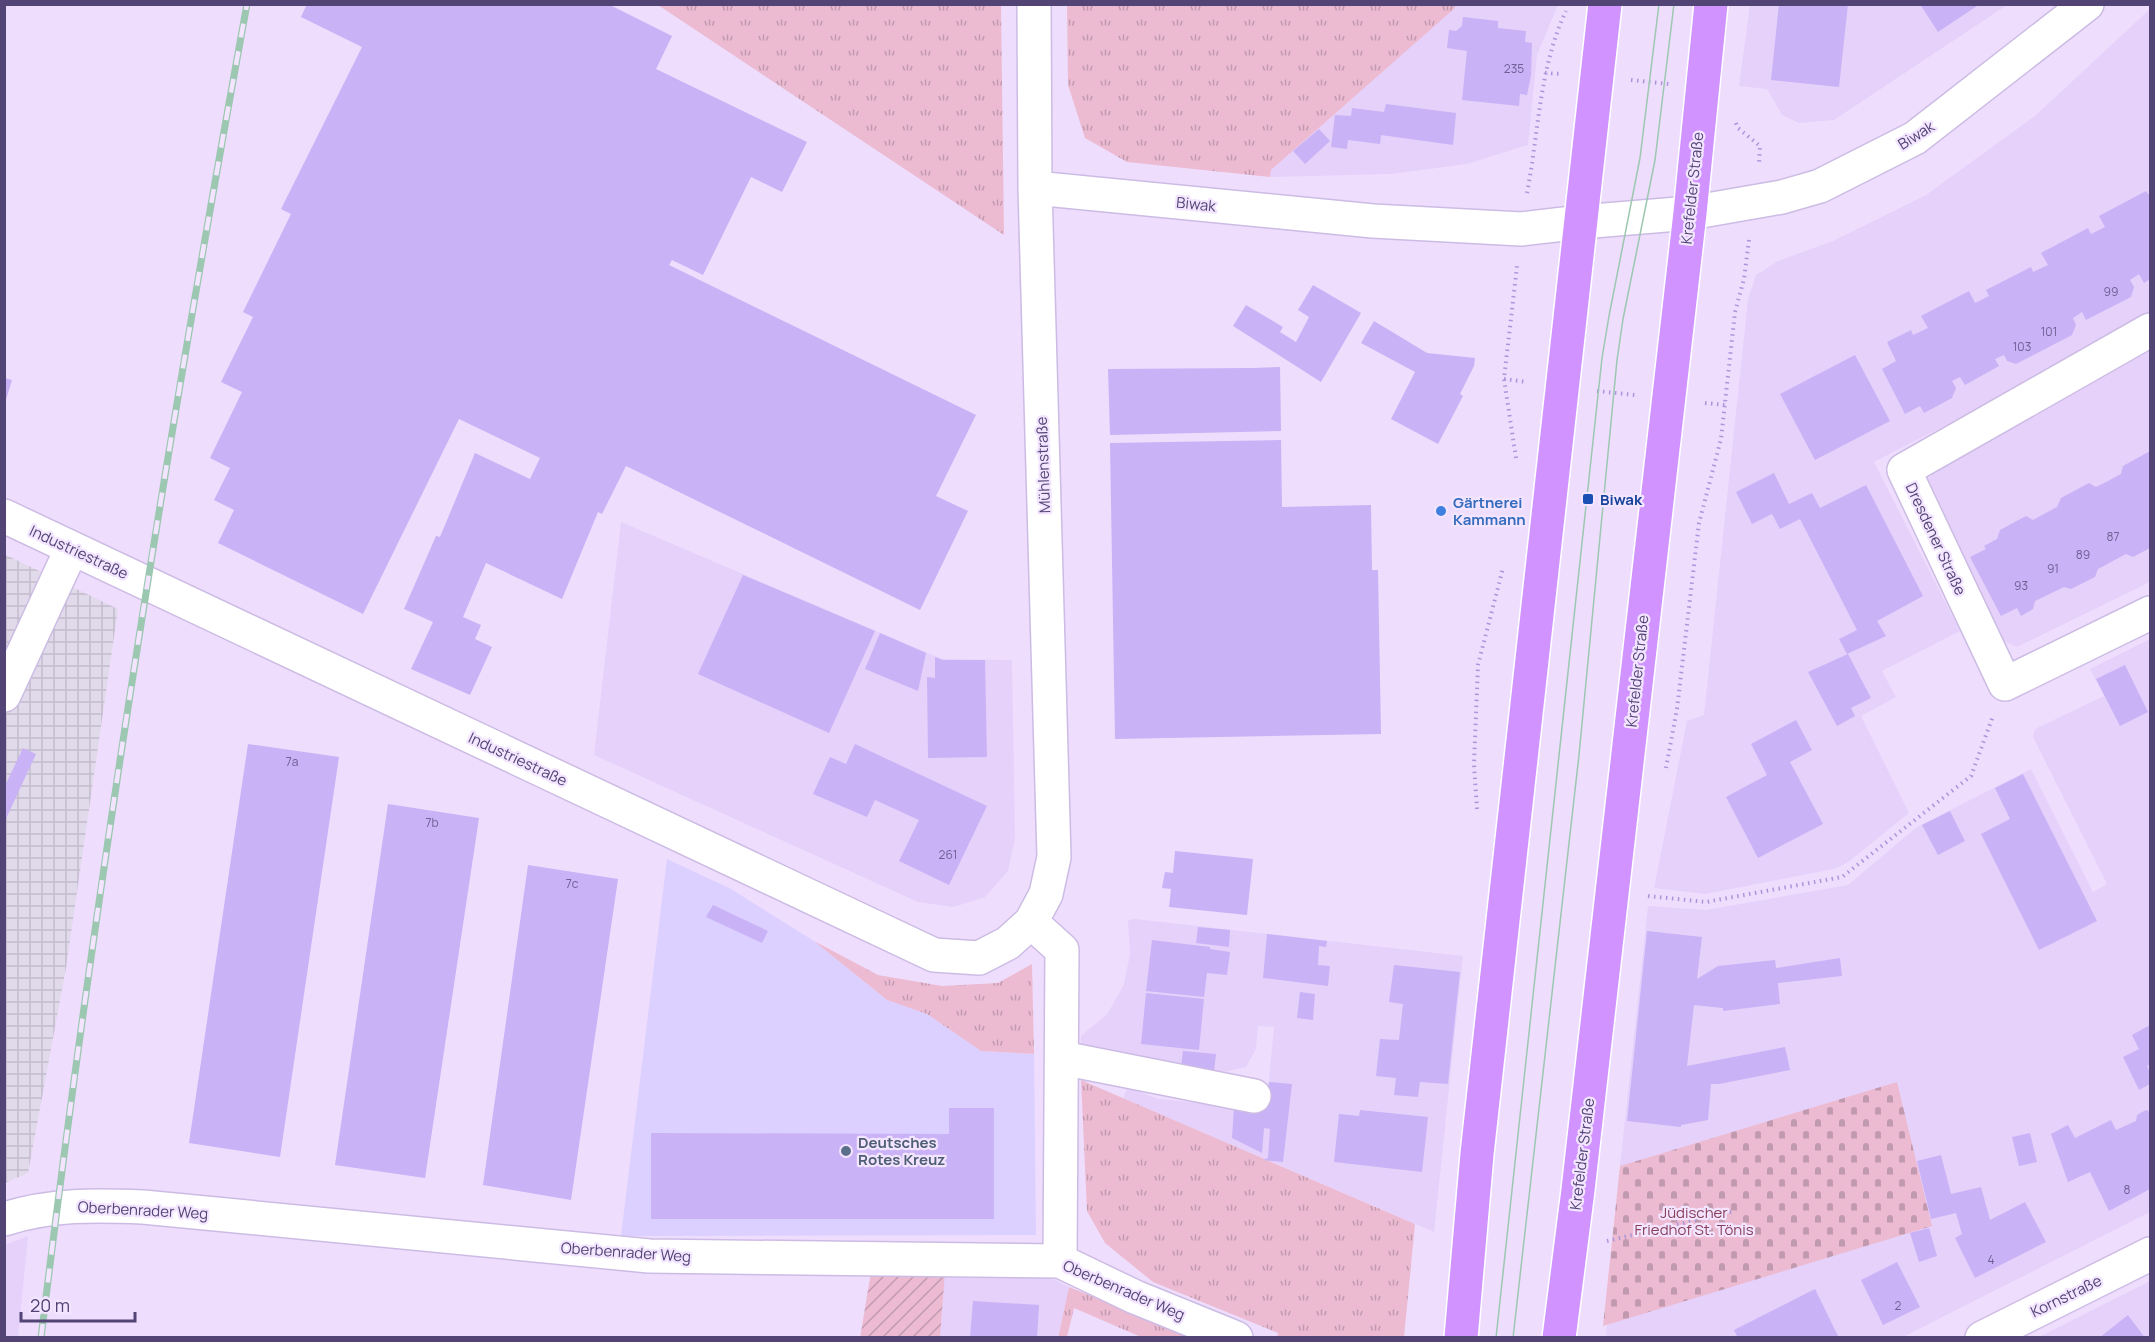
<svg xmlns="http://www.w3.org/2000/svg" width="2155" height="1342" viewBox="0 0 2155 1342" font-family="Manrope,sans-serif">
<defs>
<pattern id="industrial-grid" width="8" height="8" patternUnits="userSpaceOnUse" patternTransform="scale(1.5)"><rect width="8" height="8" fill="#e1daeb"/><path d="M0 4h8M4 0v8" fill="none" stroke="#c3bccd"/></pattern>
<pattern id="grass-tufts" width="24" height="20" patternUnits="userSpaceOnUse" patternTransform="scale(1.5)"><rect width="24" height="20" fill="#ecbbd2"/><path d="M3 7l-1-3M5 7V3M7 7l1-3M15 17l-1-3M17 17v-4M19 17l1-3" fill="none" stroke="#c29aaf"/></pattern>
<pattern id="cemetery-stones" width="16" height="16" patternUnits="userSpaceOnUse" patternTransform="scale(1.5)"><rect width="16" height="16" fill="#ecbbd2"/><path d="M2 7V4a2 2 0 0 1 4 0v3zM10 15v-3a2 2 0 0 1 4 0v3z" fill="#c29aaf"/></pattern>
<pattern id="garden-furrows" width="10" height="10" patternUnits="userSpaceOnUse" patternTransform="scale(1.5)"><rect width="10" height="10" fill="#ecbbd2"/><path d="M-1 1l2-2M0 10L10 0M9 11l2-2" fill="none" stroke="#c29aaf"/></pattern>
</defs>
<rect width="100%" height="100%" fill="#efddfe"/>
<path fill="#e6d1fb" d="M1455 5H1558L1537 55 1528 145 1467 164 1391 174 1270 177 1271 170 1454 8Z
M1750 5H2007L1834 120 1799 123 1782 115 1767 89 1739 86Z
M2150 9V313L2115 334 1979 408 1874 462 1960 631 1882 671 1896 697 1861 716 1909 813 1847 863 1834 869 1705 894 1654 888 1687 721 1704 715 1748 299 1756 275 1778 261 1833 241 1926 195 2036 115Z
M2150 350V582L2017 647 2003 641 1932 507 1927 480 1945 460 2036 414Z
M621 522 942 659 1012 660 1015 838 1008 871 985 897 953 907 918 902 594 755Z
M2150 639V1212L1903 1337 1606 1338 1607 1325 1897 1083 1620 1166 1648 906 1706 910 1848 885 1917 827 2031 769 2093 892 2107 884 2033 737 2035 729 2104 696 2090 669Z
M1135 919 1463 956 1434 1232 1123 1098 1128 1087 1158 1099 1266 1109 1274 1027 1258 1026 1256 1049 1246 1067 1224 1072 1124 1062 1081 1043V1036L1108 1013 1124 984 1130 954 1128 920Z
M28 1236 18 1337H5V1245Z
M945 1273 1046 1275 1069 1287 1058 1337 940 1338Z
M2150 1281V1337H2039Z"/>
<path fill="#dbd0ff" d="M667 859 731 889 814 941 887 1000 927 1014 981 1051 1034 1054 1036 1235 621 1236Z"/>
<path fill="url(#industrial-grid)" d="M4 554 118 609 66 968 28 1173 5 1183Z"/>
<path fill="url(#grass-tufts)" d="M658 5H1001L1004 235Z
M1067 5V4L1455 5V8L1271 170 1270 177 1127 162 1085 138 1068 85Z
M814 941 878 975 942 986 998 983 1032 964 1034 1054 981 1051 927 1014 887 1000Z
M1081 1080 1415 1224 1404 1337H1277L1278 1333 1153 1282 1105 1243 1087 1211Z
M1069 1287 1193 1337H1141L1074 1308 1067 1337 1058 1338Z"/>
<path fill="url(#cemetery-stones)" d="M1897 1082 1932 1226 1603 1326 1620 1166Z"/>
<path fill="url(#garden-furrows)" d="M871 1272 945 1273 940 1337 860 1338Z"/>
<path fill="#c9b2f6" d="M307 4H608L672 36 656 69 807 142 782 192 751 177 703 275 672 260 669 265 976 415 936 496 968 511 920 610 626 466 602 514 598 512 562 599 486 563 463 617 481 625 475 639 492 647 470 695 411 669 433 622 404 609 436 536 440 537 475 453 530 479 540 458 459 419 363 614 218 543 234 510 214 500 230 468 210 458 242 392 221 382 253 317 243 312 291 214 281 209 362 47 301 17Z
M1779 4H1848L1839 87 1771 80Z
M1920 4H1980L1938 32Z
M1463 17 1498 21V28L1526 31 1525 42 1532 43 1531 75 1527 95 1520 94 1519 106 1462 100 1467 51 1447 48 1449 30 1456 31 1462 26Z
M1386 104 1456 113 1453 145 1381 135 1380 144 1348 140 1347 149 1331 147 1335 115 1351 116 1352 108 1384 112Z
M1319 129 1330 141 1305 164 1293 151Z
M2146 191 2150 196V279L2144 283 2139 274 2130 280 2134 287 2131 297 2086 320 2082 312 2073 318 2076 325 2072 335 2016 364 2007 361 2004 355 1995 359 1999 366 1965 385 1960 377 1952 381 1956 388 1952 398 1924 413 1920 406 1905 414 1882 369 1896 361 1887 342 1911 330 1913 335 1928 328 1921 316 1969 291 1975 303 1989 296 1986 290 2031 267 2033 272 2048 265 2041 253 2088 228 2091 234 2105 227 2099 216Z
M1313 285 1361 313 1321 382 1233 326 1246 305 1283 327 1280 332 1296 342 1309 317 1298 310Z
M1374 321 1427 353 1475 358 1474 366 1460 394 1463 396 1438 444 1391 419 1415 372 1361 343Z
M1855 355 1890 421 1815 460 1780 394Z
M1252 368 1280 367 1281 431 1110 435 1108 369Z
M4 378 12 380 5 403 4 402Z
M1281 440 1282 507 1371 505 1372 570H1378L1381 734 1115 739 1110 443Z
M2150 451V548L2133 557 2126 554 2098 569 2095 577 2071 589 2064 587 2035 601 2033 609 2021 616 2017 608 2001 616 1970 557 1986 549 1984 546 1997 539 2000 530 2026 516 2033 520 2057 507 2061 498 2089 483 2096 487 2108 481 2121 474 2123 466Z
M1774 473 1789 504 1812 493 1820 508 1866 485 1923 596 1877 621 1886 636 1847 654 1839 639 1857 630 1800 519 1780 529 1772 514 1752 524 1736 492Z
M743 575 875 631 829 733 698 674Z
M880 633 926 653 918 691 865 669Z
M1848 654 1871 698 1851 708 1855 716 1837 726 1808 672Z
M935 657 943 660H985L987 757 928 758 927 677 935 678Z
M2125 665 2148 712 2120 726 2096 679Z
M1796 720 1812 750 1790 762 1823 824 1758 858 1726 797 1767 775 1751 744Z
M248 744 339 757 280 1157 189 1143Z
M855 744 987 806 949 885 899 861 919 820 875 800 867 817 813 794 830 757 846 764Z
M23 748 36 754 4 823V788Z
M2023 774 2097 921 2039 950 1981 834 2010 819 1995 788Z
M388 804 479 818 425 1178 335 1165Z
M1950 811 1965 841 1938 855 1922 825Z
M1175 851 1253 859 1247 915 1169 907 1171 889 1162 888 1165 872 1173 873Z
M528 865 618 879 571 1200 483 1185Z
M713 905 768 931 762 943 706 917Z
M1198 927 1230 930 1229 947 1196 943Z
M1647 931 1702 937 1697 979 1718 966 1775 960 1776 968 1840 958 1842 976 1778 983 1780 1004 1723 1011V1008L1694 1005 1687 1066 1785 1047 1790 1070 1719 1084H1711L1708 1120 1681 1125V1127L1627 1121Z
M1267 934 1327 941 1326 947 1319 946 1318 965 1330 966 1328 986 1263 978Z
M1152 940 1210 947V949L1230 952 1227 975 1207 973 1204 997 1146 991Z
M1394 965 1460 972 1448 1084 1420 1082 1418 1097 1394 1095 1396 1078 1376 1076 1380 1039 1399 1040 1403 1004 1389 1002Z
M1300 992 1315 994 1313 1020 1297 1018Z
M1146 993 1204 999 1199 1050 1141 1044Z
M2150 1025V1064L2147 1066 2150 1073V1084L2139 1090 2123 1057 2139 1049 2132 1035Z
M1183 1051 1216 1054 1214 1071 1181 1067Z
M1269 1082 1292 1084 1283 1162 1263 1160 1268 1158 1270 1129 1264 1128 1262 1153 1232 1138 1234 1107 1266 1110Z
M949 1108H994V1219H651V1133L949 1134Z
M1360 1110 1428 1117 1422 1172 1334 1162 1339 1114 1359 1116Z
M2146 1110 2150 1112V1189L2109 1211 2090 1172 2068 1182 2051 1134 2068 1125 2075 1138 2111 1120 2116 1130 2136 1121 2137 1115Z
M2030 1133 2037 1162 2019 1166 2012 1137Z
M1941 1155 1951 1194 1981 1187 1990 1220 2025 1202 2046 1242 1975 1278 1955 1238 1962 1234 1956 1213 1931 1219 1917 1161Z
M1929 1228 1937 1256 1919 1262 1910 1233Z
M1897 1262 1920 1307 1883 1325 1861 1280Z
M1815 1289 1839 1338H1738L1734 1330Z
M973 1301 1039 1305 1037 1338H970Z
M2128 1315 2145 1338H2099Z"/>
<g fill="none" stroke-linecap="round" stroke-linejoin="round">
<g stroke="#ccbce4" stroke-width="36">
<path id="minor" d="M1035 188 1373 221 1521 229 1581 222 1690 213 1782 197 1820 186 1915 138 2087 4
M2150 330 1904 470 2005 684 2150 613
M4 516 934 955 979 958 1008 943 1031 922 1046 894 1054 857 1035 188 1034 4
M4 695 72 548
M1031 922 1062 950 1060 1261
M1062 1058 1254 1096
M4 1219C52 1204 94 1205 143 1207L649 1256 1060 1261 1135 1297 1236 1338
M1982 1338 2150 1254"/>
</g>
<g stroke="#fff" stroke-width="36">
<path id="major" d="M1461 1338 1477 1154 1605 4
M1559 1338 1578 1190 1690 213 1711 4"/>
</g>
<path stroke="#ac96da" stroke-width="4" stroke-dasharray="1.5 4.5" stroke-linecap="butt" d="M1545 73 1561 74
M1631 80 1669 84
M1736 123 1738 128 1760 146 1759 164
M1527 193C1539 131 1539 68 1566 11
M1504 379 1527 382
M1597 391 1635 395
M1705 403 1725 405
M1516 458 1504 379 1517 266
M1666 768 1677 709 1699 523 1721 439 1735 312 1744 279 1749 240
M1477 809 1474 764 1478 665 1503 568
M1648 896 1706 902 1842 877 1971 776 1993 716
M1607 1241 1735 1211"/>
<use href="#minor" stroke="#fff" stroke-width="33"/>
<use href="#major" stroke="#d093ff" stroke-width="33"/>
<path stroke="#9cc7b0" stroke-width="1.5" d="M1496 1338 1602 358 1609 316 1640 158 1659 4
M1513 1338 1579 755 1617 360 1623 319 1655 160 1674 4"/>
<g stroke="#9cc7b0" stroke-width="7">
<path id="rail" d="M41 1338C95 891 166 447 247 4"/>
</g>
<use href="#rail" stroke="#f3e5ff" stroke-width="4.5" stroke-dasharray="14" stroke-linecap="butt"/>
</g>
<rect fill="#1a4fb4" stroke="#f3e5ff" stroke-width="2" x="1582" y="493" width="12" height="12" rx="3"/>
<circle fill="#3f7fe0" stroke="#f3e5ff" stroke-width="2" cx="1441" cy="511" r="6"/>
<circle fill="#5c6f8a" stroke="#f3e5ff" stroke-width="2" cx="846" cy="1151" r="6"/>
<g text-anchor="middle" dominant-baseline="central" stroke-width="4.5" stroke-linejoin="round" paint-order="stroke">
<g font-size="12" fill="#706095">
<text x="1514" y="68">235</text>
<text x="2111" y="291">99</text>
<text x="2049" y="331">101</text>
<text x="2022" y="346">103</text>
<text x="2113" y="536">87</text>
<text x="2083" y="554">89</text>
<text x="2053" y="568">91</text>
<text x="2021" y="585">93</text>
<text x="292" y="761">7a</text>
<text x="432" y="822">7b</text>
<text x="948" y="854">261</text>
<text x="572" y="883">7c</text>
<text x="2127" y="1189">8</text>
<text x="1991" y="1259">4</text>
<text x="1898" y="1305">2</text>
</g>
<g font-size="15" fill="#524475" stroke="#f3e5ff">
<text transform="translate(1916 135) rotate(-32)">Biwak</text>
<text transform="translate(1692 188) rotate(-84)">Krefelder Straße</text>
<text transform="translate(1196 204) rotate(6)">Biwak</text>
<text transform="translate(1043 465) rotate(-92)">Mühlenstraße</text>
<text transform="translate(1936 539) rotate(65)">Dresdener Straße</text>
<text transform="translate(79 552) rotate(25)">Industriestraße</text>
<text transform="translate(1637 671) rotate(-84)">Krefelder Straße</text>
<text transform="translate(518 759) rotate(25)">Industriestraße</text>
<text transform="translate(1582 1154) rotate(-83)">Krefelder Straße</text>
<text transform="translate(143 1210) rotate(3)">Oberbenrader Weg</text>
<text transform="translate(626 1252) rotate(4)">Oberbenrader Weg</text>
<text transform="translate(1124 1290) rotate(23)">Oberbenrader Weg</text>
<text transform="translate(2066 1296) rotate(-26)">Kornstraße</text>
</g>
<g font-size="15" font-weight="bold" fill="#164399" stroke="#f3e5ff" text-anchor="start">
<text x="1600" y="499">Biwak</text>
</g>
<g font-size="15" font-weight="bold" fill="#366cbe" stroke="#f3e5ff" text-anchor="start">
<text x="1453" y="502">Gärtnerei<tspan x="1453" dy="17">Kammann</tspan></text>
</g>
<g font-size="15" font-weight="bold" fill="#4e5e75" stroke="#f3e5ff" text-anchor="start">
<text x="858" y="1142">Deutsches<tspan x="858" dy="17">Rotes Kreuz</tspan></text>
</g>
<g font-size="15" fill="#89405a" stroke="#f3e5ff">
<text x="1694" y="1212">Jüdischer<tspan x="1694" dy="17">Friedhof St. Tönis</tspan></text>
</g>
</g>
<rect width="2155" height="1342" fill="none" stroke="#524475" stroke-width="12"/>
<path d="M21 1312v9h114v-9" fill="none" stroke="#524475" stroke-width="3"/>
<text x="30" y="1312" font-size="18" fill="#524475" stroke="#f3e5ff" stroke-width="4.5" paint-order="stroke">20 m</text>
</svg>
